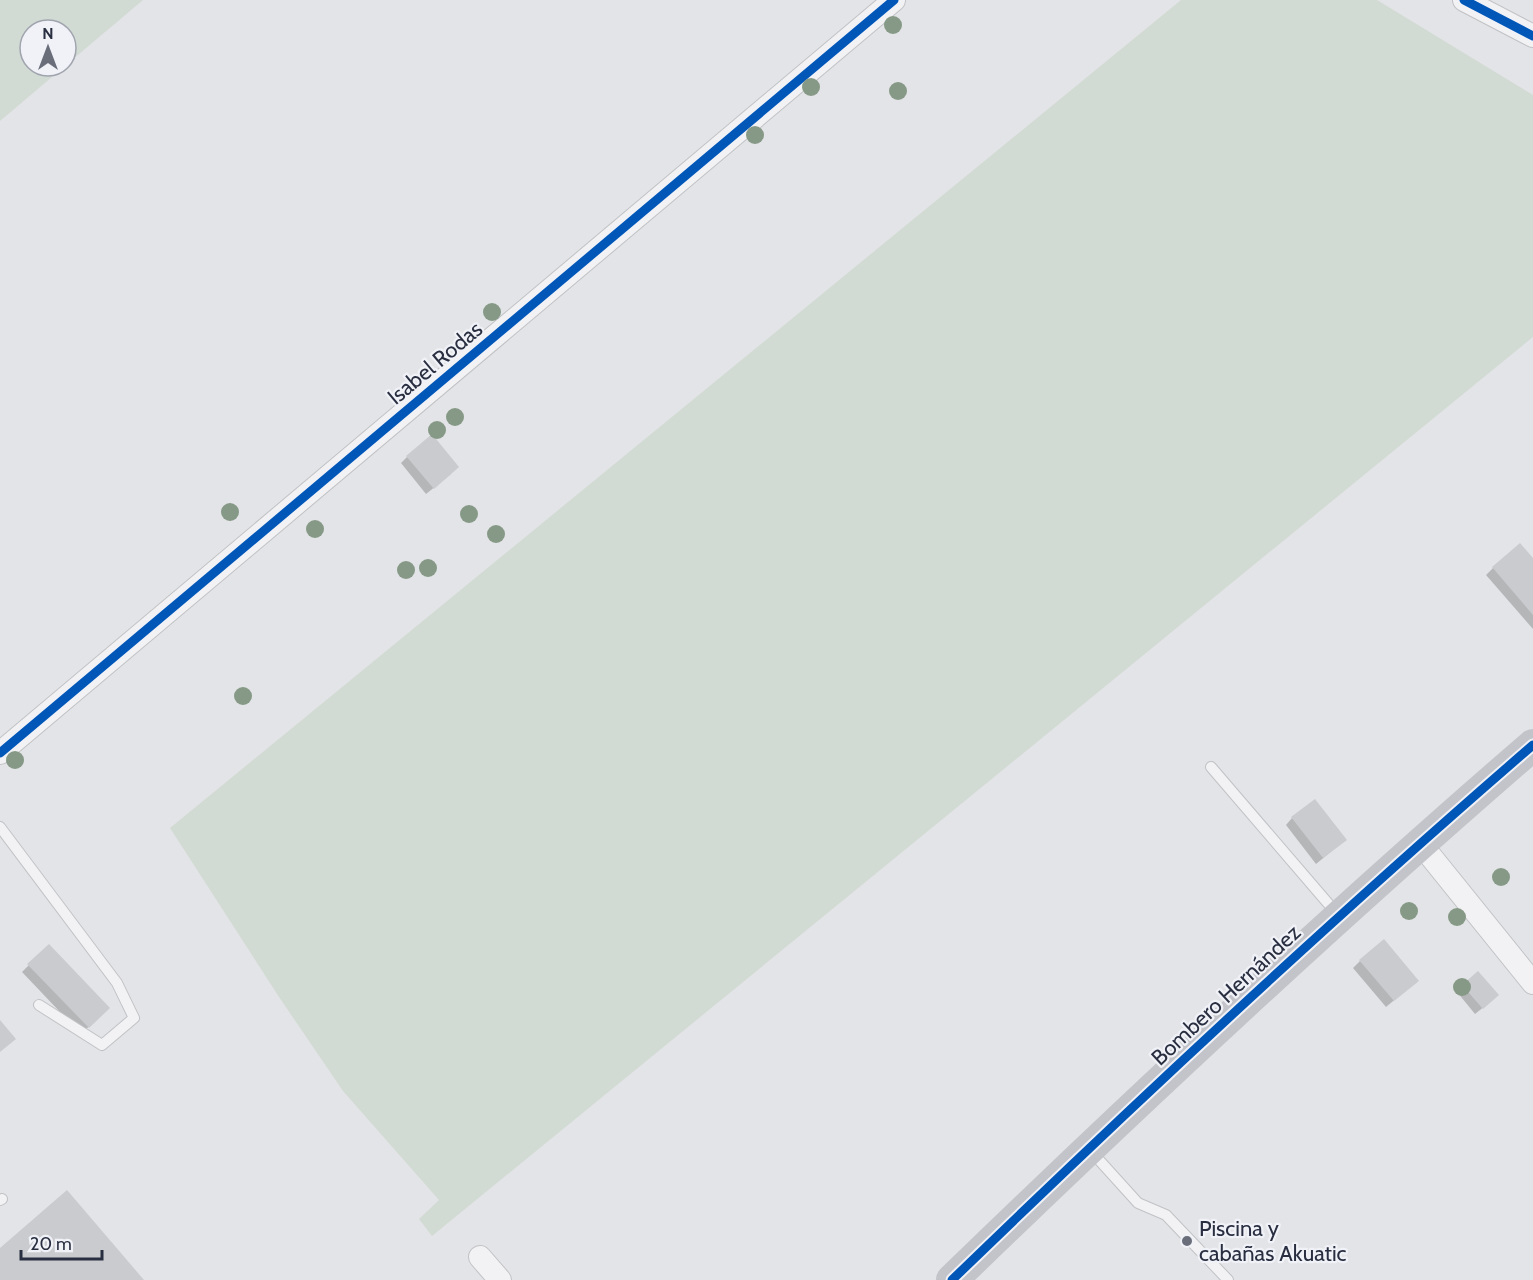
<svg xmlns="http://www.w3.org/2000/svg" width="1533" height="1280" viewBox="0 0 1533 1280" font-family="Cabin,sans-serif">
<rect width="100%" height="100%" fill="#e3e4e7"/>
<path fill="#d2dbd3" d="M0 0H143L66 65V30H30V66H65L0 121Z
M1181 0H1377L1533 95V337L432 1236 419 1219 439 1200 343 1091 279 997 170 828Z"/>
<path fill="#0003" d="M407 457 451 474 426 494 401 463Z
M1533 560V629L1486 575 1493 568Z
M1292 818 1338 846 1316 864 1286 825Z
M48 946 108 1008 81 1034 22 972Z
M1360 961 1410 987 1386 1007 1353 968Z
M1463 986 1490 1002 1475 1014 1457 992Z"/>
<path fill="#c9cbce" d="M432 434 459 467 434 489 406 456Z
M1520 543 1533 558V615L1492 567Z
M1315 799 1347 840 1323 858 1291 817Z
M1384 939 1419 981 1394 1001 1359 960Z
M49 944 110 1008 89 1028 27 964Z
M1478 971 1499 995 1483 1009 1462 985Z
M0 1020 16 1039 0 1052Z
M67 1190 144 1280H0V1248Z"/>
<g fill="none" stroke-linecap="round" stroke-linejoin="round">
<g stroke="#c1c2c5" stroke-width="12">
<path id="lane" d="M1211 767 1338 915
M0 827 117 983 134 1018 102 1045 39 1005
M1090 1150 1138 1203 1166 1215 1228 1280
M0 1200 2 1199"/>
</g>
<g stroke="#c1c2c5" stroke-width="24">
<path id="street" d="M1464 0 1533 36
M0 753 894 0
M1420 843 1533 983
M480 1257 500 1280"/>
</g>
<use href="#lane" stroke="#f2f2f4" stroke-width="10"/>
<use href="#street" stroke="#f2f2f4" stroke-width="22"/>
<path stroke="#c3c4ca" stroke-width="32" d="M952 1280C1141 1097 1334 917 1533 745"/>
<g stroke="#f0f2f7" stroke-width="13">
<path id="cycleway" d="M1464 0 1533 36
M0 753 894 0
M952 1280C1141 1097 1334 917 1533 745"/>
</g>
<use href="#cycleway" stroke="#0057b8" stroke-width="9"/>
</g>
<g fill="#869986">
<circle cx="893" cy="25" r="9"/>
<circle cx="811" cy="87" r="9"/>
<circle cx="898" cy="91" r="9"/>
<circle cx="755" cy="135" r="9"/>
<circle cx="492" cy="312" r="9"/>
<circle cx="455" cy="417" r="9"/>
<circle cx="437" cy="430" r="9"/>
<circle cx="230" cy="512" r="9"/>
<circle cx="469" cy="514" r="9"/>
<circle cx="315" cy="529" r="9"/>
<circle cx="496" cy="534" r="9"/>
<circle cx="428" cy="568" r="9"/>
<circle cx="406" cy="570" r="9"/>
<circle cx="243" cy="696" r="9"/>
<circle cx="15" cy="760" r="9"/>
<circle cx="1501" cy="877" r="9"/>
<circle cx="1409" cy="911" r="9"/>
<circle cx="1457" cy="917" r="9"/>
<circle cx="1462" cy="987" r="9"/>
</g>
<circle fill="#6a6e7b" stroke="#f0f2f7" stroke-width="2" cx="1187" cy="1241" r="6"/>
<g text-anchor="middle" dominant-baseline="central" stroke-width="4.5" stroke-linejoin="round" paint-order="stroke">
<g font-size="22" fill="#292f41" stroke="#f0f2f7">
<text transform="translate(435 363) rotate(-40)">Isabel Rodas</text>
<text transform="translate(1226 995) rotate(-43)">Bombero Hernández</text>
</g>
<g font-size="22" fill="#292f41" stroke="#f0f2f7" text-anchor="start">
<text x="1199" y="1228">Piscina y<tspan x="1199" dy="25">cabañas Akuatic</tspan></text>
</g>
</g>
<g transform="translate(48 48)"><circle r="28" fill="#f0f2f7" stroke="#a0a4ae" stroke-width="1.5"/>
<path d="M0-4.5L10 22L0 15L-10 22Z" fill="#6a6e7b"/>
<text y="-9" font-size="16" font-weight="bold" text-anchor="middle" fill="#292f41">N</text>
</g>
<path d="M21 1250v9h81v-9" fill="none" stroke="#292f41" stroke-width="3"/>
<text x="30" y="1250" font-size="18" fill="#292f41" stroke="#f0f2f7" stroke-width="4.5" paint-order="stroke">20 m</text>
</svg>
